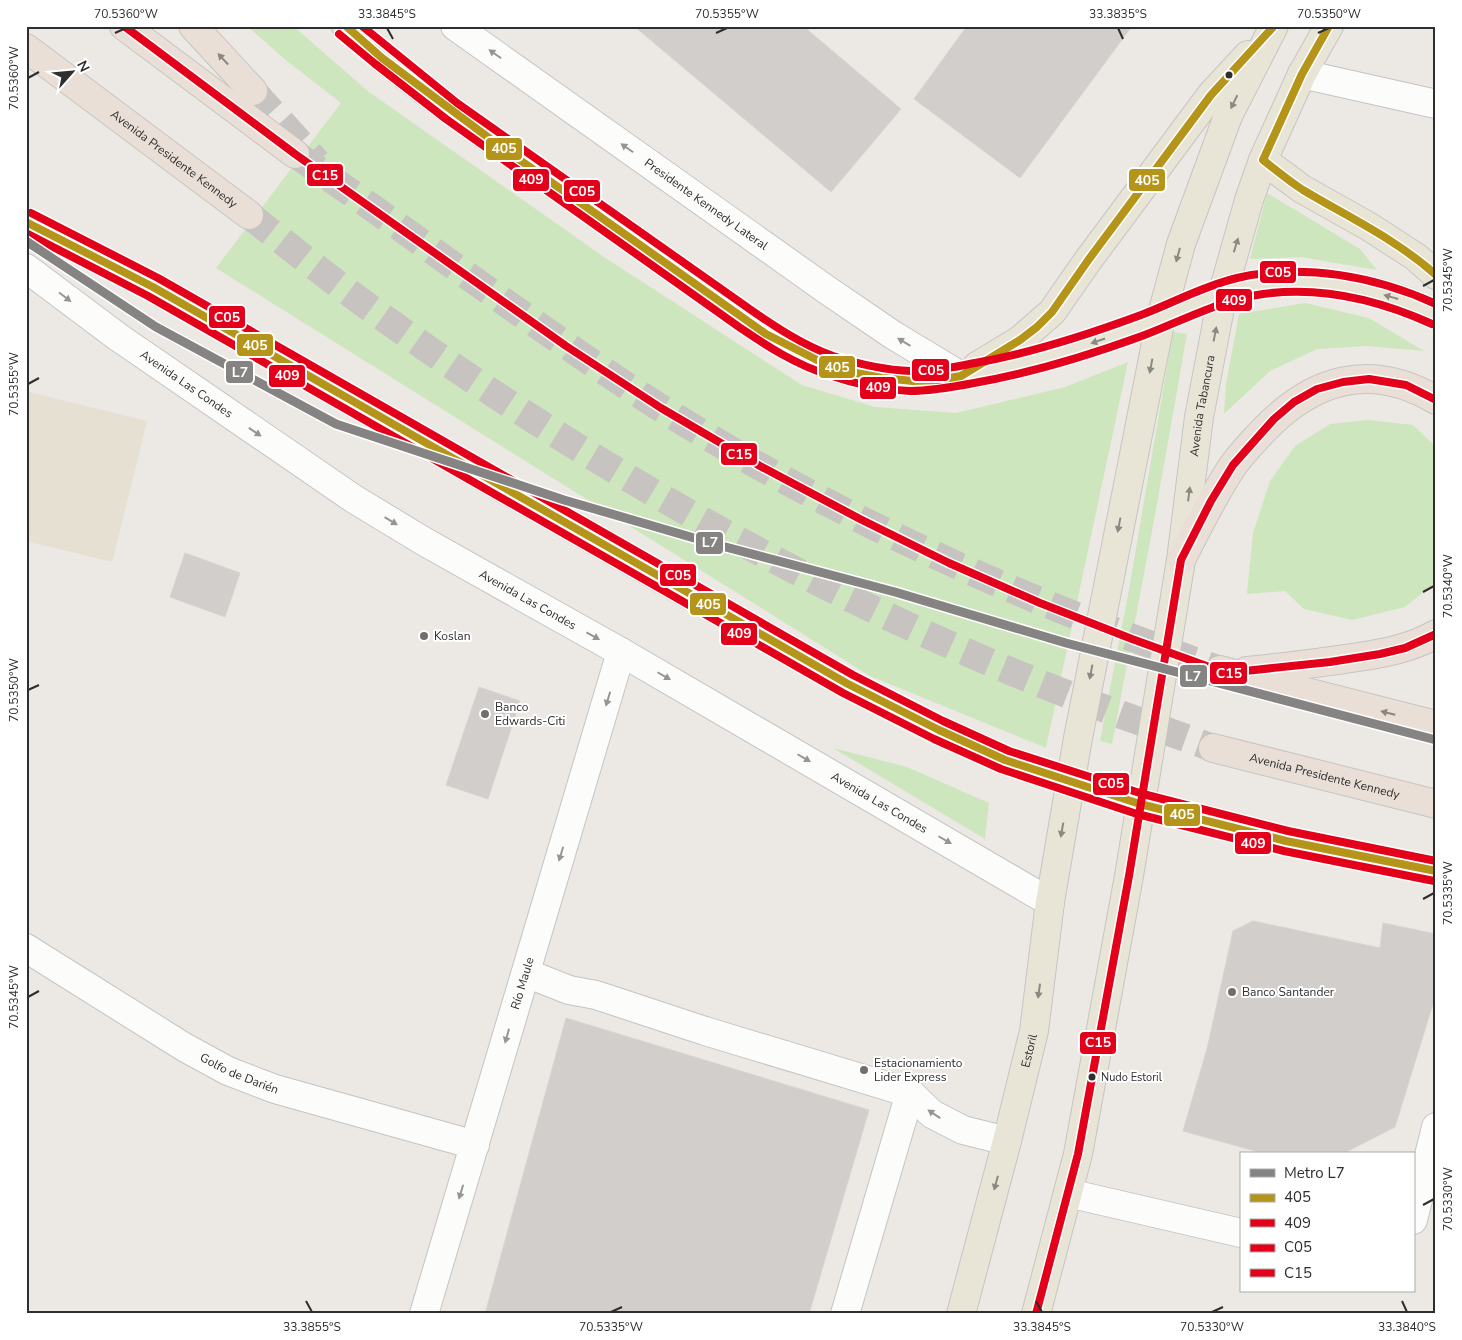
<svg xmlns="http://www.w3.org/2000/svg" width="1462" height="1340" viewBox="0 0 1462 1340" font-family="'Nunito Sans',sans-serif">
<rect width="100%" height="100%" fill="#ece8e4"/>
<path fill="#e6e0d3" d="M26 391 147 421 112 562 26 541Z"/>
<path fill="#cee6be" d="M247 26H293L369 92 607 259 802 385 875 407 956 413 1065 387 1128 362 1046 748 870 676 216 268 341 103 287 61Z
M1267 193 1360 249 1377 270 1301 257 1250 259Z
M1305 303 1369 318 1424 351 1367 346 1317 349 1270 371 1224 414 1226 384 1239 314Z
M1173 332 1187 334 1156 510 1112 744 1100 741 1128 595Z
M1368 420 1413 425 1436 447V582L1405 607 1352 620 1304 609 1285 591 1247 594 1253 533 1270 481 1295 446 1330 424Z
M833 748 907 767 989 803 985 839Z"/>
<path fill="#d1cecb" stroke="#d7d4d0" d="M634 26H803L901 109 831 192Z
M967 26H1132L1020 178 914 99Z
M185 553 240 573 225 617 170 597Z
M479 687 520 701 488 799 446 785Z
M1253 921 1380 948 1383 923 1436 934V994L1395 1127 1342 1154H1266L1183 1131 1207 1049 1233 931Z
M566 1018 869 1110 809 1314H485Z"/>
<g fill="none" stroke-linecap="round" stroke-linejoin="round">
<path stroke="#c6c3c0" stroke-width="28" stroke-dasharray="28 14" stroke-linecap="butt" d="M253 91 317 162
M295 154C417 237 534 327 659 407 835 517 1025 601 1220 670
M249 215C286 244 322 273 359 300 470 381 586 456 705 522 827 590 953 650 1082 700 1126 717 1170 732 1213 748"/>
<g stroke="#c5c4c5" stroke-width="30">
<g id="minor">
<path id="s1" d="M455 26 827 290 893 335 961 376"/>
<path d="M1302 74 1436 104"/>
<path id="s2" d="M26 268 118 337 354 499 425 542 621 652 1050 902"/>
<path id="s3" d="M26 948 184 1047 228 1071 275 1089 475 1145"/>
<path d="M526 973 569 990 596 995 705 1031 910 1093 845 1314"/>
<path d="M910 1093 932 1114 963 1130 1007 1141"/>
<path d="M1068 1193 1241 1233"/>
<path d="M1413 1220 1436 1127"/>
<path id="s4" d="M424 1314 621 652"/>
</g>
</g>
<g stroke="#c6c5c4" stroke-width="30">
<g id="major">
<path d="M346 26C436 106 538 172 636 241 665 262 693 282 721 302 753 324 784 347 821 362 849 373 880 379 910 381 929 381 947 378 965 375 1032 364 1096 343 1159 319 1185 308 1211 295 1239 288 1301 274 1380 286 1436 315"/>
<path d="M1263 160 1302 189 1368 226 1416 257 1436 275"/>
<path d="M26 222 153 287 660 578 848 684 939 730 1005 760 1140 804 1286 841 1436 871"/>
<path d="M977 366 1020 340 1052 312 1089 259 1211 95 1248 55"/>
<path id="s5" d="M961 1314 1007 1141 1034 1031 1050 902 1078 738 1161 318 1181 244 1228 116 1274 26"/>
<path id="s6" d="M1036 1314 1078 1154 1129 876 1181 560 1199 417 1223 292 1249 200 1263 160 1302 74 1329 26"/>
</g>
</g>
<g stroke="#c6c5c4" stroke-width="30">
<g id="highway">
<path d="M124 26 295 154"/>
<path d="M193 26 253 91"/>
<path id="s7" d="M26 48 249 215"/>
<path d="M1181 560C1197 528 1213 496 1232 467 1241 454 1252 443 1262 432 1312 379 1370 361 1436 400"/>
<path d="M1220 670 1436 725"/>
<path d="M1247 671C1284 667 1321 663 1358 657 1385 653 1412 648 1436 634"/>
<path id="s8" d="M1213 748 1436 804"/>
</g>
</g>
<use href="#minor" stroke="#fcfcfb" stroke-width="28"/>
<use href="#major" stroke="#e8e4d6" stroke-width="28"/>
<use href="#highway" stroke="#eadfd6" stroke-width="28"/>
<g stroke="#fff" stroke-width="11">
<path id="bus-1" d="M346 26 382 58 493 141 766 334 821 362 851 372 882 378 913 381 937 380 961 376 1020 340 1037 327 1052 312 1089 259 1211 95 1274 26
M1329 26 1302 74 1263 160C1276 170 1289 181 1303 190 1348 217 1396 239 1436 275
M26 222 153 287 848 684 939 730 1005 760 1140 804 1286 841 1436 871"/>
</g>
<g stroke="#fff" stroke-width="11">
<path id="bus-2" d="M339 34 374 63 446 119 739 327C767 346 796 365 829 375 855 384 883 390 910 391 932 391 953 387 974 383 1031 373 1087 356 1142 336 1182 321 1220 300 1263 294 1321 286 1379 300 1432 324
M26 233 148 296 843 693 934 739 1001 769 1137 814 1284 851 1434 881"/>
</g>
<g stroke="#fff" stroke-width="11">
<path id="bus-3" d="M362 26 457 103 751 310C777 328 803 345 833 356 858 364 885 370 911 371 932 372 954 367 975 363 1032 353 1087 335 1141 315 1173 303 1203 286 1237 278 1303 263 1375 276 1436 304
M31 213 158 278 853 675 943 721 1009 751 1143 794 1288 831 1436 861"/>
</g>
<g stroke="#fff" stroke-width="11">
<path id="bus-4" d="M124 26 295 154 566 346 661 408 760 466 860 519 949 563 1040 603 1132 639 1226 673 1330 662 1380 654 1405 648 1436 634
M1036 1314 1078 1154 1129 876 1181 560 1211 501 1233 465 1274 419 1294 402 1317 389 1343 382 1369 379 1406 385 1436 400"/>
</g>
<use href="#bus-1" stroke="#b49519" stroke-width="8"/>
<use href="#bus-2" stroke="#e2001a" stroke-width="8"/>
<use href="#bus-3" stroke="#e2001a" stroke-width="8"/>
<use href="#bus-4" stroke="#e2001a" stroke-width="8"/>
<g stroke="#fff" stroke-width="12">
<path id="metro-1" d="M26 241 156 327 336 424 564 500 718 545 895 592 1066 643 1436 740"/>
</g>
<use href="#metro-1" stroke="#868383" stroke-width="9"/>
</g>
<defs><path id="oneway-solid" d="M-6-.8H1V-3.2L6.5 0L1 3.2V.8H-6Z" transform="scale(1.25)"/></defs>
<g fill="#959594">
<use href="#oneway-solid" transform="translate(495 54) rotate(-145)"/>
<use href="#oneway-solid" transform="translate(627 148) rotate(-145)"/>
<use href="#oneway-solid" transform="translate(65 297) rotate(37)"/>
<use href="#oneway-solid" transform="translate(904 342) rotate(-149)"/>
<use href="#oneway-solid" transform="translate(255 432) rotate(34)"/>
<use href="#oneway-solid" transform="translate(391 521) rotate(31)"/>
<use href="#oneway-solid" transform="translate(593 636) rotate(29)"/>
<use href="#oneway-solid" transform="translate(664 676) rotate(30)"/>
<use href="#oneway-solid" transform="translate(608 699) rotate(107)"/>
<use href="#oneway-solid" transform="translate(804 758) rotate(30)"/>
<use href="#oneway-solid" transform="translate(945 840) rotate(30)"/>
<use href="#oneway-solid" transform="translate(561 854) rotate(107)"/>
<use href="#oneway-solid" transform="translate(507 1036) rotate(106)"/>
<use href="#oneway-solid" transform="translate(934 1114) rotate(-146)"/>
<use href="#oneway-solid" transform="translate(461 1192) rotate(107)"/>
</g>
<g fill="#8c8682">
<use href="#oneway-solid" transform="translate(223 59) rotate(-133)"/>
<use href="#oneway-solid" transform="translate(1388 713) rotate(-166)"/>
</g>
<g fill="#8b8982">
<use href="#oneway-solid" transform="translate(1234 102) rotate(116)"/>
<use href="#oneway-solid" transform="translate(1236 245) rotate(-73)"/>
<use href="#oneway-solid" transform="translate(1178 255) rotate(105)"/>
<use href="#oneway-solid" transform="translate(1391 297) rotate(-164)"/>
<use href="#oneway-solid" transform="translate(1215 334) rotate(-79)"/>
<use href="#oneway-solid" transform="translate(1098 341) rotate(161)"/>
<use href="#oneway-solid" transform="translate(1151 366) rotate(101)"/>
<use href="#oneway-solid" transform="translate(1189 494) rotate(-83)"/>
<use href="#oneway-solid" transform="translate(1119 525) rotate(101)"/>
<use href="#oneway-solid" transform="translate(1091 672) rotate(101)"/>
<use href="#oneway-solid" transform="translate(1062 830) rotate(100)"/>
<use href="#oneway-solid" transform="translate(1039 991) rotate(98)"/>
<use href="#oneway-solid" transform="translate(996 1183) rotate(105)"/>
</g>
<path fill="none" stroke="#2e2e2e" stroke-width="2" d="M387 28 393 39M1118 28 1123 39M115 33 126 28M716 33 727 28M1318 33 1329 28M28 78 39 72M1423 286 1434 280M28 384 39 378M1423 592 1434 586M28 690 39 685M1423 899 1434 893M28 997 39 991M1423 1205 1434 1199M306 1301 312 1312M1036 1301 1042 1312M1402 1301 1407 1312M611 1312 622 1307M1212 1312 1223 1307"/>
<g fill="#2e2e2e" stroke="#fff" stroke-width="2">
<circle cx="1229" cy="75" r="4.5"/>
<circle cx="1092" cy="1077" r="4.5"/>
</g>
<g fill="#706f6e" stroke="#fff" stroke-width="2">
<circle cx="424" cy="636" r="5"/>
<circle cx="485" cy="714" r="5"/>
<circle cx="1232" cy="992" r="5"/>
<circle cx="864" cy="1070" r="5"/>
</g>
<g text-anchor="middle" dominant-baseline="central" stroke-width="4" stroke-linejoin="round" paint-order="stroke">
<g font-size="11" fill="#2e2e2e" stroke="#fff" text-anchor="start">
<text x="1101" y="1077">Nudo Estoril</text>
</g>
<g font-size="12" fill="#2e2e2e" stroke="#fff">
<text stroke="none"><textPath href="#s7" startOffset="185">Avenida Presidente Kennedy</textPath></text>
<text stroke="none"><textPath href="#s1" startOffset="308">Presidente Kennedy Lateral</textPath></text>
<text stroke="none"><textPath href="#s2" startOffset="198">Avenida Las Condes</textPath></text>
<text stroke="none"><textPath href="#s6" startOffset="924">Avenida Tabancura</textPath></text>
<text stroke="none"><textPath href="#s2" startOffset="602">Avenida Las Condes</textPath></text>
<text stroke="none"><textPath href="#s8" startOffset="115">Avenida Presidente Kennedy</textPath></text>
<text stroke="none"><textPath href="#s2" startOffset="1008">Avenida Las Condes</textPath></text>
<text stroke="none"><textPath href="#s4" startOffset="345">Río Maule</textPath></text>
<text stroke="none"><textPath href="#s5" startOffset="272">Estoril</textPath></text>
<text stroke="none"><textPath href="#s3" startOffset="248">Golfo de Darién</textPath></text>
</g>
<g font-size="12" fill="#2e2e2e" stroke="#fff" text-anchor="start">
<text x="434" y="636">Koslan</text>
<text x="495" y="707">Banco<tspan x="495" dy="14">Edwards-Citi</tspan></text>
<text x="1242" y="992">Banco Santander</text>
<text x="874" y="1063">Estacionamiento<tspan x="874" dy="14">Lider Express</tspan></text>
</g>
</g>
<g stroke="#fff" stroke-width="2">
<rect x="485" y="137" width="38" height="24" rx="5" fill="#b49519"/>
<rect x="306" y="163" width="38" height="24" rx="5" fill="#e2001a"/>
<rect x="512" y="168" width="38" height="24" rx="5" fill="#e2001a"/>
<rect x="1128" y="168" width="38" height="24" rx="5" fill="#b49519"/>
<rect x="563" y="179" width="38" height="24" rx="5" fill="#e2001a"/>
<rect x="1259" y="260" width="38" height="24" rx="5" fill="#e2001a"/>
<rect x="1215" y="288" width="38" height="24" rx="5" fill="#e2001a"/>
<rect x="208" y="305" width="38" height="24" rx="5" fill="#e2001a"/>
<rect x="236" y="333" width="38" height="24" rx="5" fill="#b49519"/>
<rect x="818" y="355" width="38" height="24" rx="5" fill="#b49519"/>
<rect x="911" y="358" width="39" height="24" rx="5" fill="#e2001a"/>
<rect x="225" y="360" width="29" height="24" rx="5" fill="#868383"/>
<rect x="268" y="364" width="38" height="24" rx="5" fill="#e2001a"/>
<rect x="859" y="376" width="38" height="24" rx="5" fill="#e2001a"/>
<rect x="720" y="442" width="38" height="24" rx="5" fill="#e2001a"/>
<rect x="695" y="531" width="29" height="24" rx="5" fill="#868383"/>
<rect x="659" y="563" width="38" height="24" rx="5" fill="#e2001a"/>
<rect x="689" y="592" width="38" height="24" rx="5" fill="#b49519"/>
<rect x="720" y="622" width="38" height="24" rx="5" fill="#e2001a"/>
<rect x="1209" y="661" width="39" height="24" rx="5" fill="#e2001a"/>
<rect x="1179" y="664" width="29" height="24" rx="5" fill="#868383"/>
<rect x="1092" y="772" width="38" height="24" rx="5" fill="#e2001a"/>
<rect x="1163" y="803" width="38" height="24" rx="5" fill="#b49519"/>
<rect x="1234" y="831" width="38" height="24" rx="5" fill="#e2001a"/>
<rect x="1079" y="1031" width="38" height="24" rx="5" fill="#e2001a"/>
</g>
<g font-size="14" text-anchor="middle" font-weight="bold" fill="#fff">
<text x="504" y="153">405</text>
<text x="325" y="180">C15</text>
<text x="531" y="184">409</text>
<text x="1147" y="185">405</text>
<text x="582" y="196">C05</text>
<text x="1278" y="277">C05</text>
<text x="1234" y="305">409</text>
<text x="227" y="322">C05</text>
<text x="255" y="350">405</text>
<text x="837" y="372">405</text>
<text x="931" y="375">C05</text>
<text x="240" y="377">L7</text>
<text x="287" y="380">409</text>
<text x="878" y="392">409</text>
<text x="739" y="459">C15</text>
<text x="710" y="547">L7</text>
<text x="678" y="580">C05</text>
<text x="708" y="609">405</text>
<text x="739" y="638">409</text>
<text x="1229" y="678">C15</text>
<text x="1193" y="681">L7</text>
<text x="1111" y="788">C05</text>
<text x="1182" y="819">405</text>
<text x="1253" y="848">409</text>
<text x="1098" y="1047">C15</text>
</g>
<rect width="1462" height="1340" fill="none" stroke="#ffffff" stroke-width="55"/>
<rect x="1240" y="1152" width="175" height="140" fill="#ffffff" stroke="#ababab"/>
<rect x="1250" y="1169" width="25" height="8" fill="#868383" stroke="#ababab"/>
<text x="1284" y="1178" font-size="15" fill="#2e2e2e">Metro L7</text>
<rect x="1250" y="1194" width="25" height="8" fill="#b49519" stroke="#ababab"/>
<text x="1284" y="1202" font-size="15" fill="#2e2e2e">405</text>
<rect x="1250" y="1219" width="25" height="8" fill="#e2001a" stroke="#ababab"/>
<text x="1284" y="1228" font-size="15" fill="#2e2e2e">409</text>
<rect x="1250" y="1244" width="25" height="8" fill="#e2001a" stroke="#ababab"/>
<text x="1284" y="1252" font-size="15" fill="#2e2e2e">C05</text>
<rect x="1250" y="1269" width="25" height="8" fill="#e2001a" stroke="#ababab"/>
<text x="1284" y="1278" font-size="15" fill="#2e2e2e">C15</text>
<g transform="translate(72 72) rotate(63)" stroke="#ffffff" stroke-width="4" paint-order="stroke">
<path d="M0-4L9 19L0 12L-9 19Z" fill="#2e2e2e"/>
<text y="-8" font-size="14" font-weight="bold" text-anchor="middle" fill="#2e2e2e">N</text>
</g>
<rect x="28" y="28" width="1406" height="1284" fill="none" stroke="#2e2e2e" stroke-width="2"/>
<g font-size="12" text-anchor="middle" fill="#2e2e2e">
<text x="126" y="18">70.5360°W</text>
<text x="387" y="18">33.3845°S</text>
<text x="727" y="18">70.5355°W</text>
<text x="1118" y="18">33.3835°S</text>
<text x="1329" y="18">70.5350°W</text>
<text transform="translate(14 78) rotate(-90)" y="4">70.5360°W</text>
<text transform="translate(1448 280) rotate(-90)" y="4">70.5345°W</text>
<text transform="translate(14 384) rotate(-90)" y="4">70.5355°W</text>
<text transform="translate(1448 586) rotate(-90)" y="4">70.5340°W</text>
<text transform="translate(14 690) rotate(-90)" y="4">70.5350°W</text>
<text transform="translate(1448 893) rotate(-90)" y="4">70.5335°W</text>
<text transform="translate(14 997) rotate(-90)" y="4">70.5345°W</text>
<text transform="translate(1448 1199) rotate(-90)" y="4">70.5330°W</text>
<text x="312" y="1331">33.3855°S</text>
<text x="611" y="1331">70.5335°W</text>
<text x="1042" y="1331">33.3845°S</text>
<text x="1212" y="1331">70.5330°W</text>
<text x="1407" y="1331">33.3840°S</text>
</g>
</svg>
